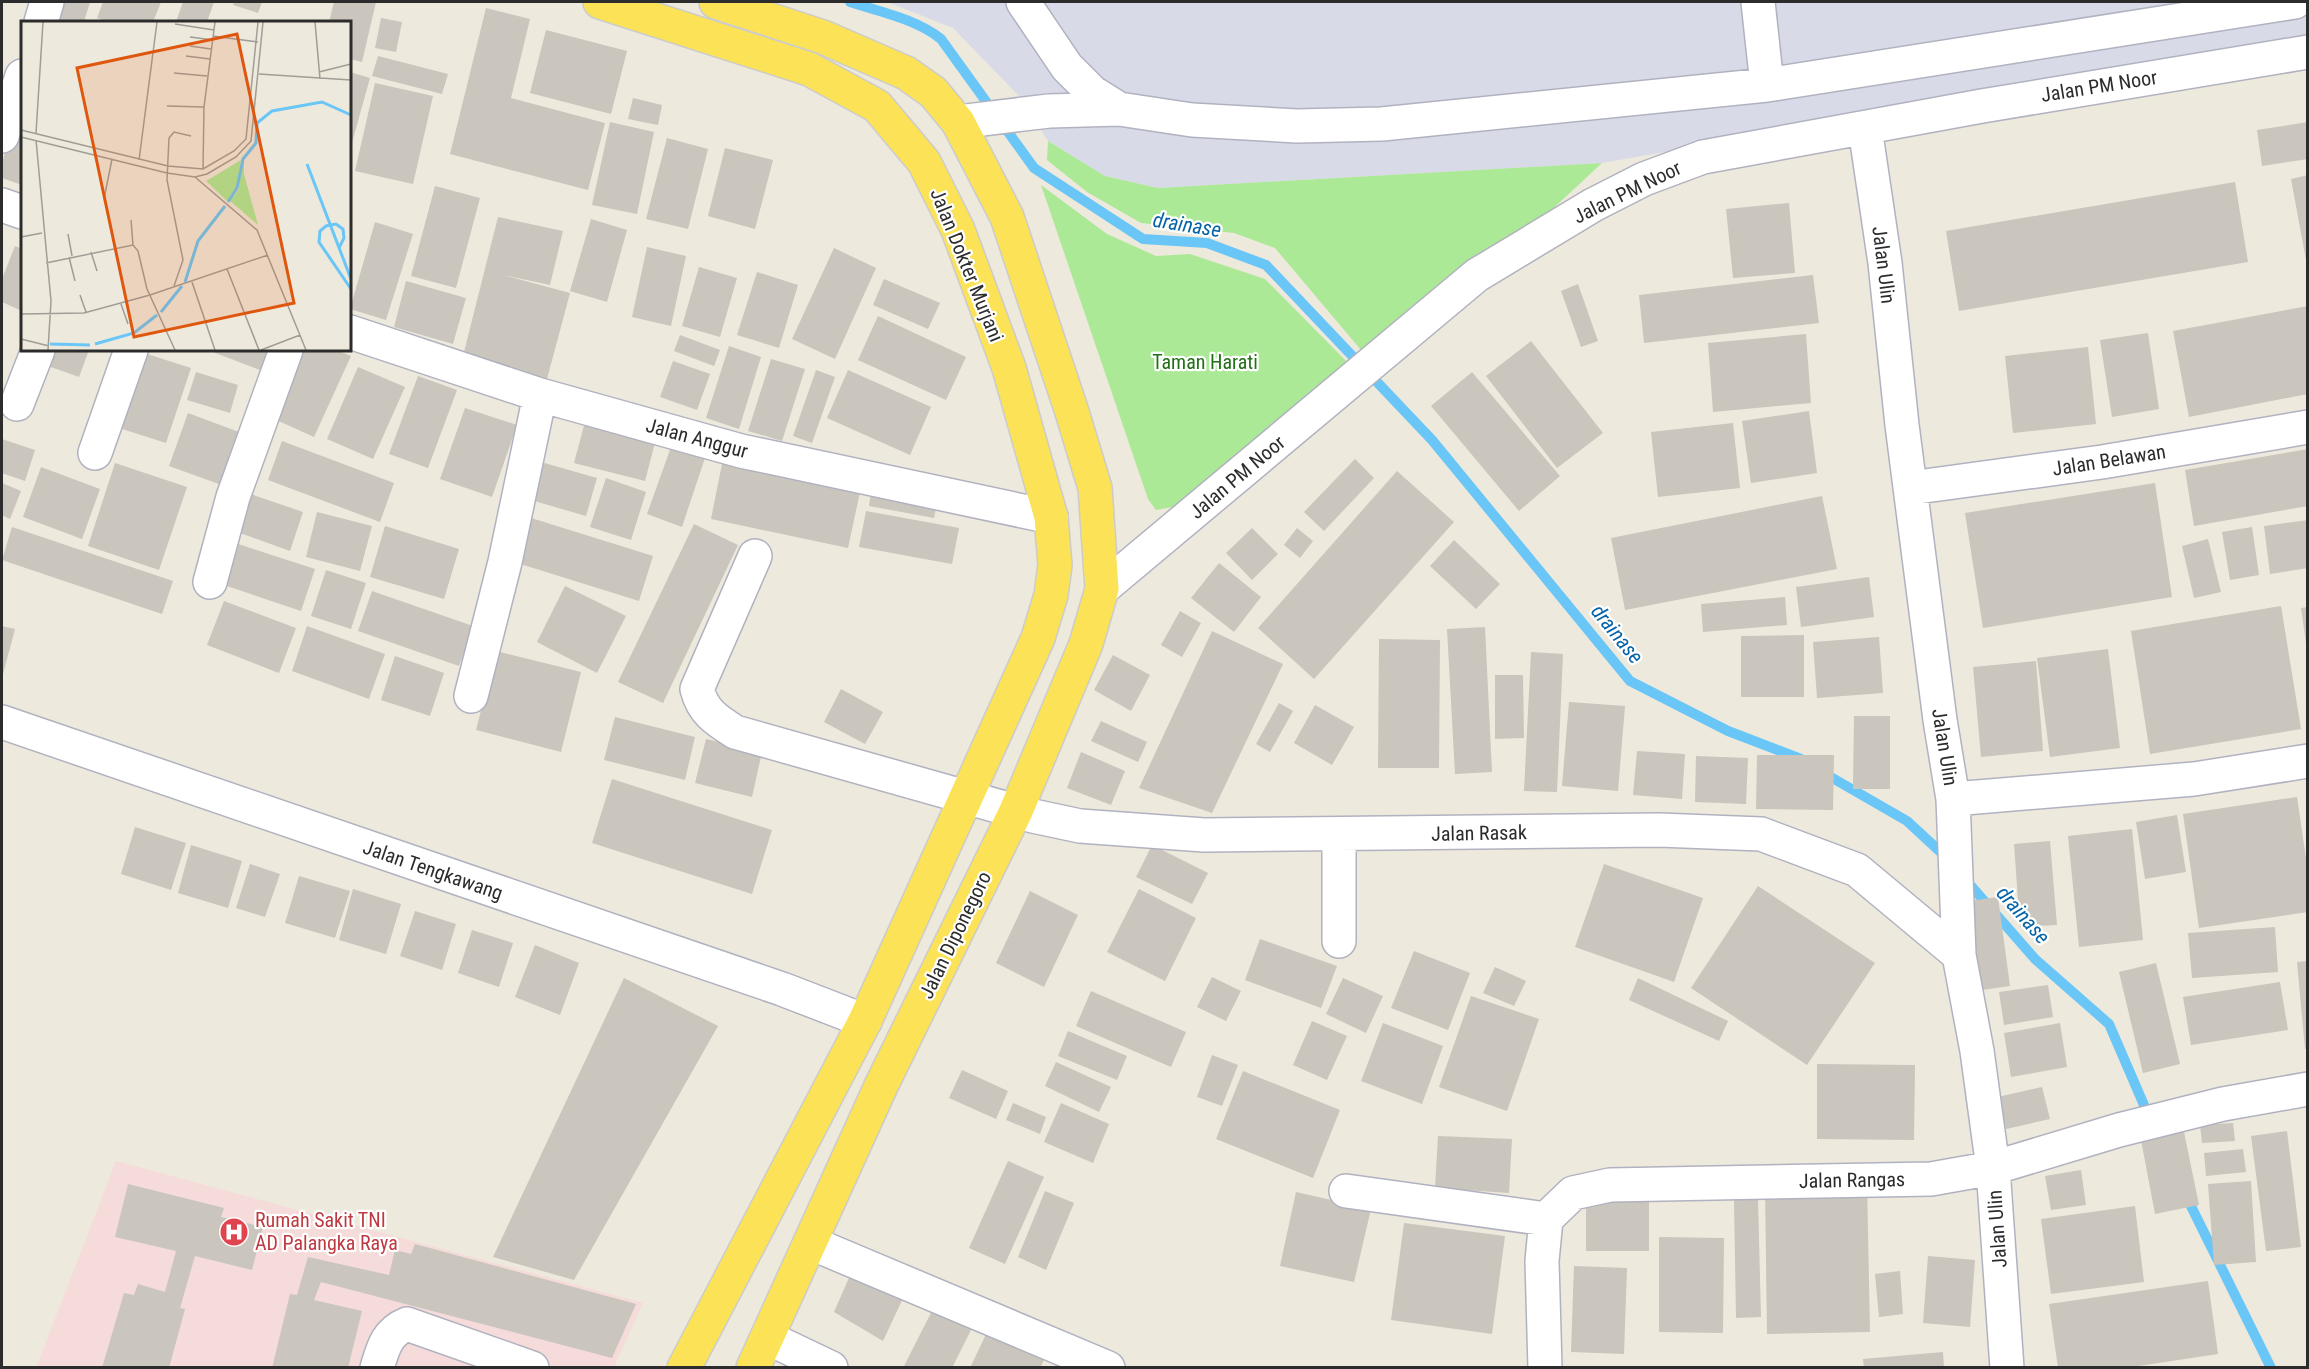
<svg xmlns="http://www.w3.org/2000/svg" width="2309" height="1369" viewBox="0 0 2309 1369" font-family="'Roboto Condensed',sans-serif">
<rect width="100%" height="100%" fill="#eee9dd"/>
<path fill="#f5dbda" d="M116 1161 643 1303 614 1367 36 1368Z"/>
<path fill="#d9dae7" d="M887 2H2307L2308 40 1602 163 1158 188 1105 176 1048 141 1019 96 953 28Z"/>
<path fill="#abe996" d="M1048 141 1105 176 1158 188 1602 163 1545 216 1361 350 1275 248 1234 233 1141 223 1087 192 1047 160Z
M1041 185 1107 234 1156 256 1190 254 1265 279 1355 370 1183 505 1156 510 1148 499Z"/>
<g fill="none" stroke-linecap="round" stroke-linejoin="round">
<path stroke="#69c6f7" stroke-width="10" d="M850 2C880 12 916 19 941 39L1034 168 1143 239 1207 243 1266 265 1432 440 1630 681 1728 731 1801 759
M1822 772 1907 821 1947 858
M1965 879 2035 959 2109 1024 2150 1119
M2186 1196 2271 1368"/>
</g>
<path fill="#cac5bd" d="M50 2H90L84 22H44Z
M103 2H161L153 22H109L97 18Z
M183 2H214L207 22H176Z
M234 2H262L258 13 233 5Z
M334 2H376L362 62 350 59V22H329Z
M486 8 530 19 511 98 605 123 588 190 450 154Z
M381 18 402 22 396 52 375 48Z
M546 30 627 51 611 114 530 93Z
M378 56 448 74 442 94 372 76Z
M350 72 370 78 350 150Z
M375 83 433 96 413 184 355 171Z
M22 96V185L2 178V163Z
M633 98 662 105 658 125 628 119Z
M610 122 654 132 637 214 592 205Z
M2308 122V159L2262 166 2257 130Z
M667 138 708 149 688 229 646 219Z
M725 148 773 160 755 229 708 216Z
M2308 175V260H2306L2291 179Z
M2235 182 2248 262 1959 311 1946 231Z
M435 186 480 198 456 288 411 276Z
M1789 203 1795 273 1733 278 1726 209Z
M498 217 563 231 550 285 503 275 570 293 547 379 463 356Z
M591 219 627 230 607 302 570 291Z
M375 222 413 234 386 320 350 309Z
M15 246 22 249V311L2 302V279Z
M647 247 686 256 671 326 632 317Z
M834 248 876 268 835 359 792 339Z
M699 267 737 278 720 337 682 326Z
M757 272 798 285 779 348 737 335Z
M1813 275 1819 323 1644 343 1639 295Z
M884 279 940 303 928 329 873 305Z
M406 281 466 298 453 344 394 327Z
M1578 284 1598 341 1581 347 1561 291Z
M2308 306V394L2189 417 2173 331Z
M878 316 966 357 946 400 858 360Z
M2148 333 2159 409 2112 417 2100 340Z
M1806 334 1811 403 1713 412 1708 343Z
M680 335 720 350 714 366 674 351Z
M1531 341 1603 433 1557 468 1486 376Z
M729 346 761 357 739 429 706 418Z
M2088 347 2096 424 2013 433 2005 356Z
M55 350H89L79 377 48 366Z
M214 350H268L260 370 213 352Z
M304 350H336L351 356 314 437 272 418Z
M144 353 191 368 166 443 119 428Z
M771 359 805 369 782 441 748 431Z
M673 361 710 374 697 410 660 397Z
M358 367 405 387 373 459 327 439Z
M816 370 835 377 812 443 793 436Z
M848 370 931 407 910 455 827 418Z
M196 372 238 385 230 413 187 400Z
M1472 372 1560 476 1519 511 1431 406Z
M418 376 457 390 428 468 389 454Z
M465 408 517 425 492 497 440 479Z
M1809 411 1817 473 1751 483 1742 421Z
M188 413 239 432 219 484 169 466Z
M586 418 657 435 645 481 574 463Z
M1733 423 1740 488 1658 497 1651 432Z
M2 439 35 450 25 481 2 473Z
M282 441 394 483 380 522 268 480Z
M671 447 705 458 682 527 647 514Z
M2308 449V506L2194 526 2185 470Z
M724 454 862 483 848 548 711 519Z
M1355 459 1374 478 1324 531 1304 512Z
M534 460 597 478 586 516 524 498Z
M115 463 187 487 159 570 88 546Z
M41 467 100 489 82 539 23 517Z
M1397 471 1454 522 1314 679 1258 628Z
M606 478 646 492 631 540 590 527Z
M2 483 21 491 10 519 2 515Z
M2155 483 2172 597 1983 628 1965 513Z
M242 491 303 512 290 551 229 529Z
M871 492 937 504 934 518 869 506Z
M1822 496 1837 569 1625 610 1611 538Z
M866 511 959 528 952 564 859 547Z
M317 512 372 526 360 571 306 557Z
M528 517 653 556 639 601 514 562Z
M2308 520V568L2270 574 2264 526Z
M694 524 738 545 663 703 618 682Z
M385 526 459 549 444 599 370 577Z
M12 527 173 581 162 614 2 560Z
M2252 527 2259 575 2230 580 2222 532Z
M1252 528 1278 554 1252 580 1226 553Z
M1297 528 1313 541 1300 558 1284 545Z
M2208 539 2221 592 2194 598 2182 546Z
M1454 540 1500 584 1476 609 1430 566Z
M232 542 315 569 301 611 218 583Z
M1219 563 1261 597 1234 632 1191 598Z
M326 570 366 583 351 629 311 616Z
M1869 577 1874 617 1801 627 1796 587Z
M565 586 626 616 597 673 537 642Z
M372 591 473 626 459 666 358 631Z
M1785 597 1787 625 1703 632 1701 604Z
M224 601 296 628 279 673 207 645Z
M2281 606 2301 729 2150 754 2131 631Z
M2308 607V643H2306L2301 608Z
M1180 611 1201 623 1182 657 1161 645Z
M2 626 15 629 2 678Z
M307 626 385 654 369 699 292 671Z
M1485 627 1492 772 1455 774 1447 629Z
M1212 631 1283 664 1212 813 1139 788Z
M1804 635V697H1741V636Z
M1879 637 1883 693 1817 698 1813 642Z
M1379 639 1440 640 1439 768H1378Z
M2108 649 2120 748 2050 757 2037 658Z
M496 651 581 672 561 752 476 730Z
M1531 652 1563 654 1557 792 1524 791Z
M1113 655 1150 675 1131 711 1094 690Z
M395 656 444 673 430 716 381 700Z
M2036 661 2043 751 1981 757 1973 667Z
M1495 675H1523L1524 738 1495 739Z
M841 689 883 712 865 744 824 722Z
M1569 702 1625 706 1618 791 1562 786Z
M1279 703 1293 711 1270 752 1256 744Z
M1315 705 1354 727 1332 765 1294 743Z
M1854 716H1890V789H1853Z
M615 717 695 737 685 780 604 760Z
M1101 721 1147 742 1138 762 1091 741Z
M706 739 762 752 752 797 695 783Z
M1637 751 1685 754 1682 799 1633 795Z
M1081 752 1125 771 1111 805 1067 788Z
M1757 755H1834L1833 810 1756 809Z
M1696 756 1748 758 1746 804 1695 802Z
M612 779 772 830 752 894 592 843Z
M2297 797 2308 872V912L2199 928 2183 814Z
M2177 815 2186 872 2145 879 2136 822Z
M135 827 186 843 171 890 121 874Z
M2132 829 2143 940 2079 947 2068 836Z
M2050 841 2057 925 2020 927 2014 844Z
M191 845 242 861 228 908 178 893Z
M1152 845 1208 873 1192 904 1136 877Z
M250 864 280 874 265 917 236 908Z
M1604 864 1703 898 1674 982 1575 947Z
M299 876 350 891 335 938 285 923Z
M1758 886 1875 963 1807 1065 1691 988Z
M353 889 401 904 386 954 339 940Z
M1139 889 1196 918 1165 981 1107 952Z
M1030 891 1078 915 1044 987 996 963Z
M1998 897 2010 986 1975 991 1962 902Z
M415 911 456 924 442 970 400 956Z
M2275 927 2278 972 2192 978 2188 933Z
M472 930 513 943 499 987 458 973Z
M1260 939 1337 966 1321 1008 1245 980Z
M535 945 579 963 560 1015 515 997Z
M1414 951 1470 973 1448 1030 1391 1008Z
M2308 961V1049H2305L2297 962Z
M2156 963 2180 1064 2143 1073 2119 972Z
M1495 967 1526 981 1514 1006 1483 993Z
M1212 977 1241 991 1226 1021 1197 1007Z
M624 978 718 1026 574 1280 493 1257Z
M1343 978 1383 996 1366 1033 1326 1014Z
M1638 978 1728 1021 1719 1041 1629 1000Z
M2280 982 2288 1030 2191 1045 2183 997Z
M2048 985 2053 1017 2004 1025 1999 992Z
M1091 991 1186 1032 1171 1067 1076 1026Z
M1471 996 1539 1019 1507 1111 1439 1087Z
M1312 1021 1347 1036 1327 1080 1293 1065Z
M1383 1023 1443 1046 1422 1104 1361 1081Z
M2060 1023 2067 1067 2011 1077 2004 1033Z
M1068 1031 1127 1056 1117 1080 1058 1056Z
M1212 1055 1238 1065 1222 1106 1197 1097Z
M1056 1062 1111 1087 1099 1112 1045 1086Z
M1817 1064 1915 1065 1914 1140 1817 1139Z
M962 1070 1008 1091 996 1119 949 1098Z
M1243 1071 1340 1110 1313 1178 1216 1139Z
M2042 1087 2050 1119 2006 1129 1998 1097Z
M1013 1103 1046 1117 1040 1134 1006 1120Z
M1061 1103 1109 1124 1093 1163 1044 1142Z
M2233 1123 2235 1141 2202 1143 2200 1125Z
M2287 1131 2301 1247 2266 1251 2251 1136Z
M2184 1132 2199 1205 2155 1214 2141 1140Z
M1438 1136 1512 1139 1509 1193 1435 1188Z
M2243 1149 2246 1172 2206 1176 2204 1153Z
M1008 1161 1044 1177 1005 1264 969 1248Z
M2081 1170 2086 1205 2051 1210 2045 1176Z
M2251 1181 2256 1262 2214 1265 2208 1184Z
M1867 1183 1870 1332 1767 1334 1765 1184Z
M128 1184 224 1208 221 1217 263 1227 252 1270 195 1256 180 1308 185 1309 169 1368H102L124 1293 134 1295 138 1284 165 1292 176 1251 115 1237Z
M1045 1191 1074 1203 1046 1270 1018 1257Z
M1296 1192 1371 1209 1354 1282 1280 1266Z
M1586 1197H1649V1251H1586Z
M1758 1199 1761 1317 1736 1318 1734 1200Z
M2135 1206 2144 1282 2051 1294 2041 1219Z
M1404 1223 1505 1236 1492 1334 1391 1320Z
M1659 1237 1724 1238 1723 1333 1659 1332Z
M415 1244 636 1304 612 1358 321 1282 314 1300 362 1311 348 1368H272L290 1294 297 1295 308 1257 389 1275 395 1250 411 1254Z
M1928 1256 1975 1260 1970 1327 1923 1323Z
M1574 1266 1627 1268 1624 1354 1571 1352Z
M852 1271 904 1296 883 1341 834 1312Z
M1900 1271 1903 1314 1879 1317 1875 1274Z
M2208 1281 2218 1354 2125 1368H2058L2049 1304Z
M938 1299 977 1318 952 1368H903Z
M988 1330 1046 1356 1040 1368H970Z
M1943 1352 1944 1368H1864L1863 1359Z"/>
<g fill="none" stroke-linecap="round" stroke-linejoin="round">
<g stroke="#b1b2c0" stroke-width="36">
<path id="minor" d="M1023 2 1067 67 1092 92 1119 109 1192 120 1297 126 1382 124 1767 85 2295 2
M1758 2 1767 85
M41 22 47 2
M958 122 1049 111 1119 109
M1865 128 1885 263 1902 425 1940 720 1953 799 1959 955 1977 1051 1993 1168 2007 1368
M2 136 22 76
M2 205 22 212
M350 332 540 395 741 451 1051 517
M17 404 38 350
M95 453 131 350
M1910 488 2102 462 2308 427
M755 556 697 689C703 712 716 720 735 732L1033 816 1080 826 1204 835 1659 830 1761 834 1857 870 1959 955
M210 582 233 497 286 350
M1102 589 1477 275 1593 205 1644 179 1703 157 1982 106 2308 52
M471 696 505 562 540 395
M2 722 782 989 865 1021
M1953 799 2194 779 2308 761
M1339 835V941
M1346 1191 1546 1219
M811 1243 1108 1368
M768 1338 831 1368
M377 1368C383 1348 387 1332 407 1324L532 1368
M1545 1368 1542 1261 1546 1219 1573 1193 1610 1185 1931 1179 1993 1168 2119 1130 2223 1104 2308 1089"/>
</g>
<g stroke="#ccc" stroke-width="36">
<path id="major" d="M600 2 809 69 877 106 924 162 958 230 1009 368 1051 517 1055 565 1051 595 1038 638 865 1021 684 1368
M716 2 823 37 906 73 933 92 958 122 1007 217 1072 412 1095 488 1102 589 1086 644 1016 811 881 1086 753 1368"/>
</g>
<use href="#minor" stroke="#fff" stroke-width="33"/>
<use href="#major" stroke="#fbe256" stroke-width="33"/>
</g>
<defs>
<g id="hospital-disc" transform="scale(1.5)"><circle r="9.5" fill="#e0444e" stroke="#fff"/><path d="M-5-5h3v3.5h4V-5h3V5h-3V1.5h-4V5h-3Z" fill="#fff"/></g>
</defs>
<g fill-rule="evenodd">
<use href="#hospital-disc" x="234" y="1232"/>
</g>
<g text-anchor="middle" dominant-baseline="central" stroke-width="4.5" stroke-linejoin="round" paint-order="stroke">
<g font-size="20" fill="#2c2c2c" stroke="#fff">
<text transform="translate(2099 86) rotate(-9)">Jalan PM Noor</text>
<text transform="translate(1627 192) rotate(-26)">Jalan PM Noor</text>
<text transform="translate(967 265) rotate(68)">Jalan Dokter Murjani</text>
<text transform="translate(1884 265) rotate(83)">Jalan Ulin</text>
<text transform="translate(697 438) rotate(15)">Jalan Anggur</text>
<text transform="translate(2109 460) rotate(-9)">Jalan Belawan</text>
<text transform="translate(1237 477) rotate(-40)">Jalan PM Noor</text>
<text transform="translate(1945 747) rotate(81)">Jalan Ulin</text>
<text transform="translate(1479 833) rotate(-1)">Jalan Rasak</text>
<text transform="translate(433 870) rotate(19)">Jalan Tengkawang</text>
<text transform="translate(955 935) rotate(-64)">Jalan Diponegoro</text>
<text transform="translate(1852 1180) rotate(-1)">Jalan Rangas</text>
<text transform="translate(1997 1229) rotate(-94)">Jalan Ulin</text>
</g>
<g font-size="20" fill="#207015" stroke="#fff">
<text x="1205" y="362">Taman Harati</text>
</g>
<g font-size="20" fill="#be3a42" stroke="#fff" text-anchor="start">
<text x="255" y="1220">Rumah Sakit TNI<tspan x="255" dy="23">AD Palangka Raya</tspan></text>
</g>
<g font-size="21" font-style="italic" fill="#0462a8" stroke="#fff">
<text transform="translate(1187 225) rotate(9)">drainase</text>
<text transform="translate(1617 634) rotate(51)">drainase</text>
<text transform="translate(2023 915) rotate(49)">drainase</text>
</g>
</g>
<g transform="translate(21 21)">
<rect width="330" height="330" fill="#eee9dd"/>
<path d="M220 139 215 167 206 180 185 160ZM223 139V153L237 204 209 180 218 168V152Z" fill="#abe996"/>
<path fill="none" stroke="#69c6f7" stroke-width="3" d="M286 143 330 258M207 181 216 167 222 138 235 122 236 102 251 90 301 81 330 94M318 227 323 217 322 208 315 203 305 205 299 210 298 221 330 268M164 261 177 220 204 185M140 291 161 265M29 323 69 324M74 323 113 312 136 294"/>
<path fill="none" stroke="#a09d96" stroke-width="1.5" d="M294 1 299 58M154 3 193 9M192 15 237 21M169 16 192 19M169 25 190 28M165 35 189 38M298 51 330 43M153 52 186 55M238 53 330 59M146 85 183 86M0 109 147 145 182 148 213 130 225 118 237 1M15 112 22 1M0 116 146 152 174 156 186 153 215 136 230 120 242 1M15 119 30 280 27 329M118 139 136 1M182 148 183 86 194 1M174 156 236 209 285 329M83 178 91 138M110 199 112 224M47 213 51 235M0 216 21 212M70 231 76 250M48 236 54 260M25 242 112 224 117 230 126 268 154 329M206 248 238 329M171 261 194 329M153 265 162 239 146 159 148 117 153 111 170 115M59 274 65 291M100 283 107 303M0 293 63 292 129 274 247 234M0 318 28 325M240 329 279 314"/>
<path fill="#df570e" fill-opacity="0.15" stroke="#df570e" stroke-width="3" d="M216 13 273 282 113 316 56 47Z"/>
<rect width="330" height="330" fill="none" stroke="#2c2c2c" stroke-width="3"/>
</g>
<rect width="2309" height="1369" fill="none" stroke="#2c2c2c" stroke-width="6"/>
</svg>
